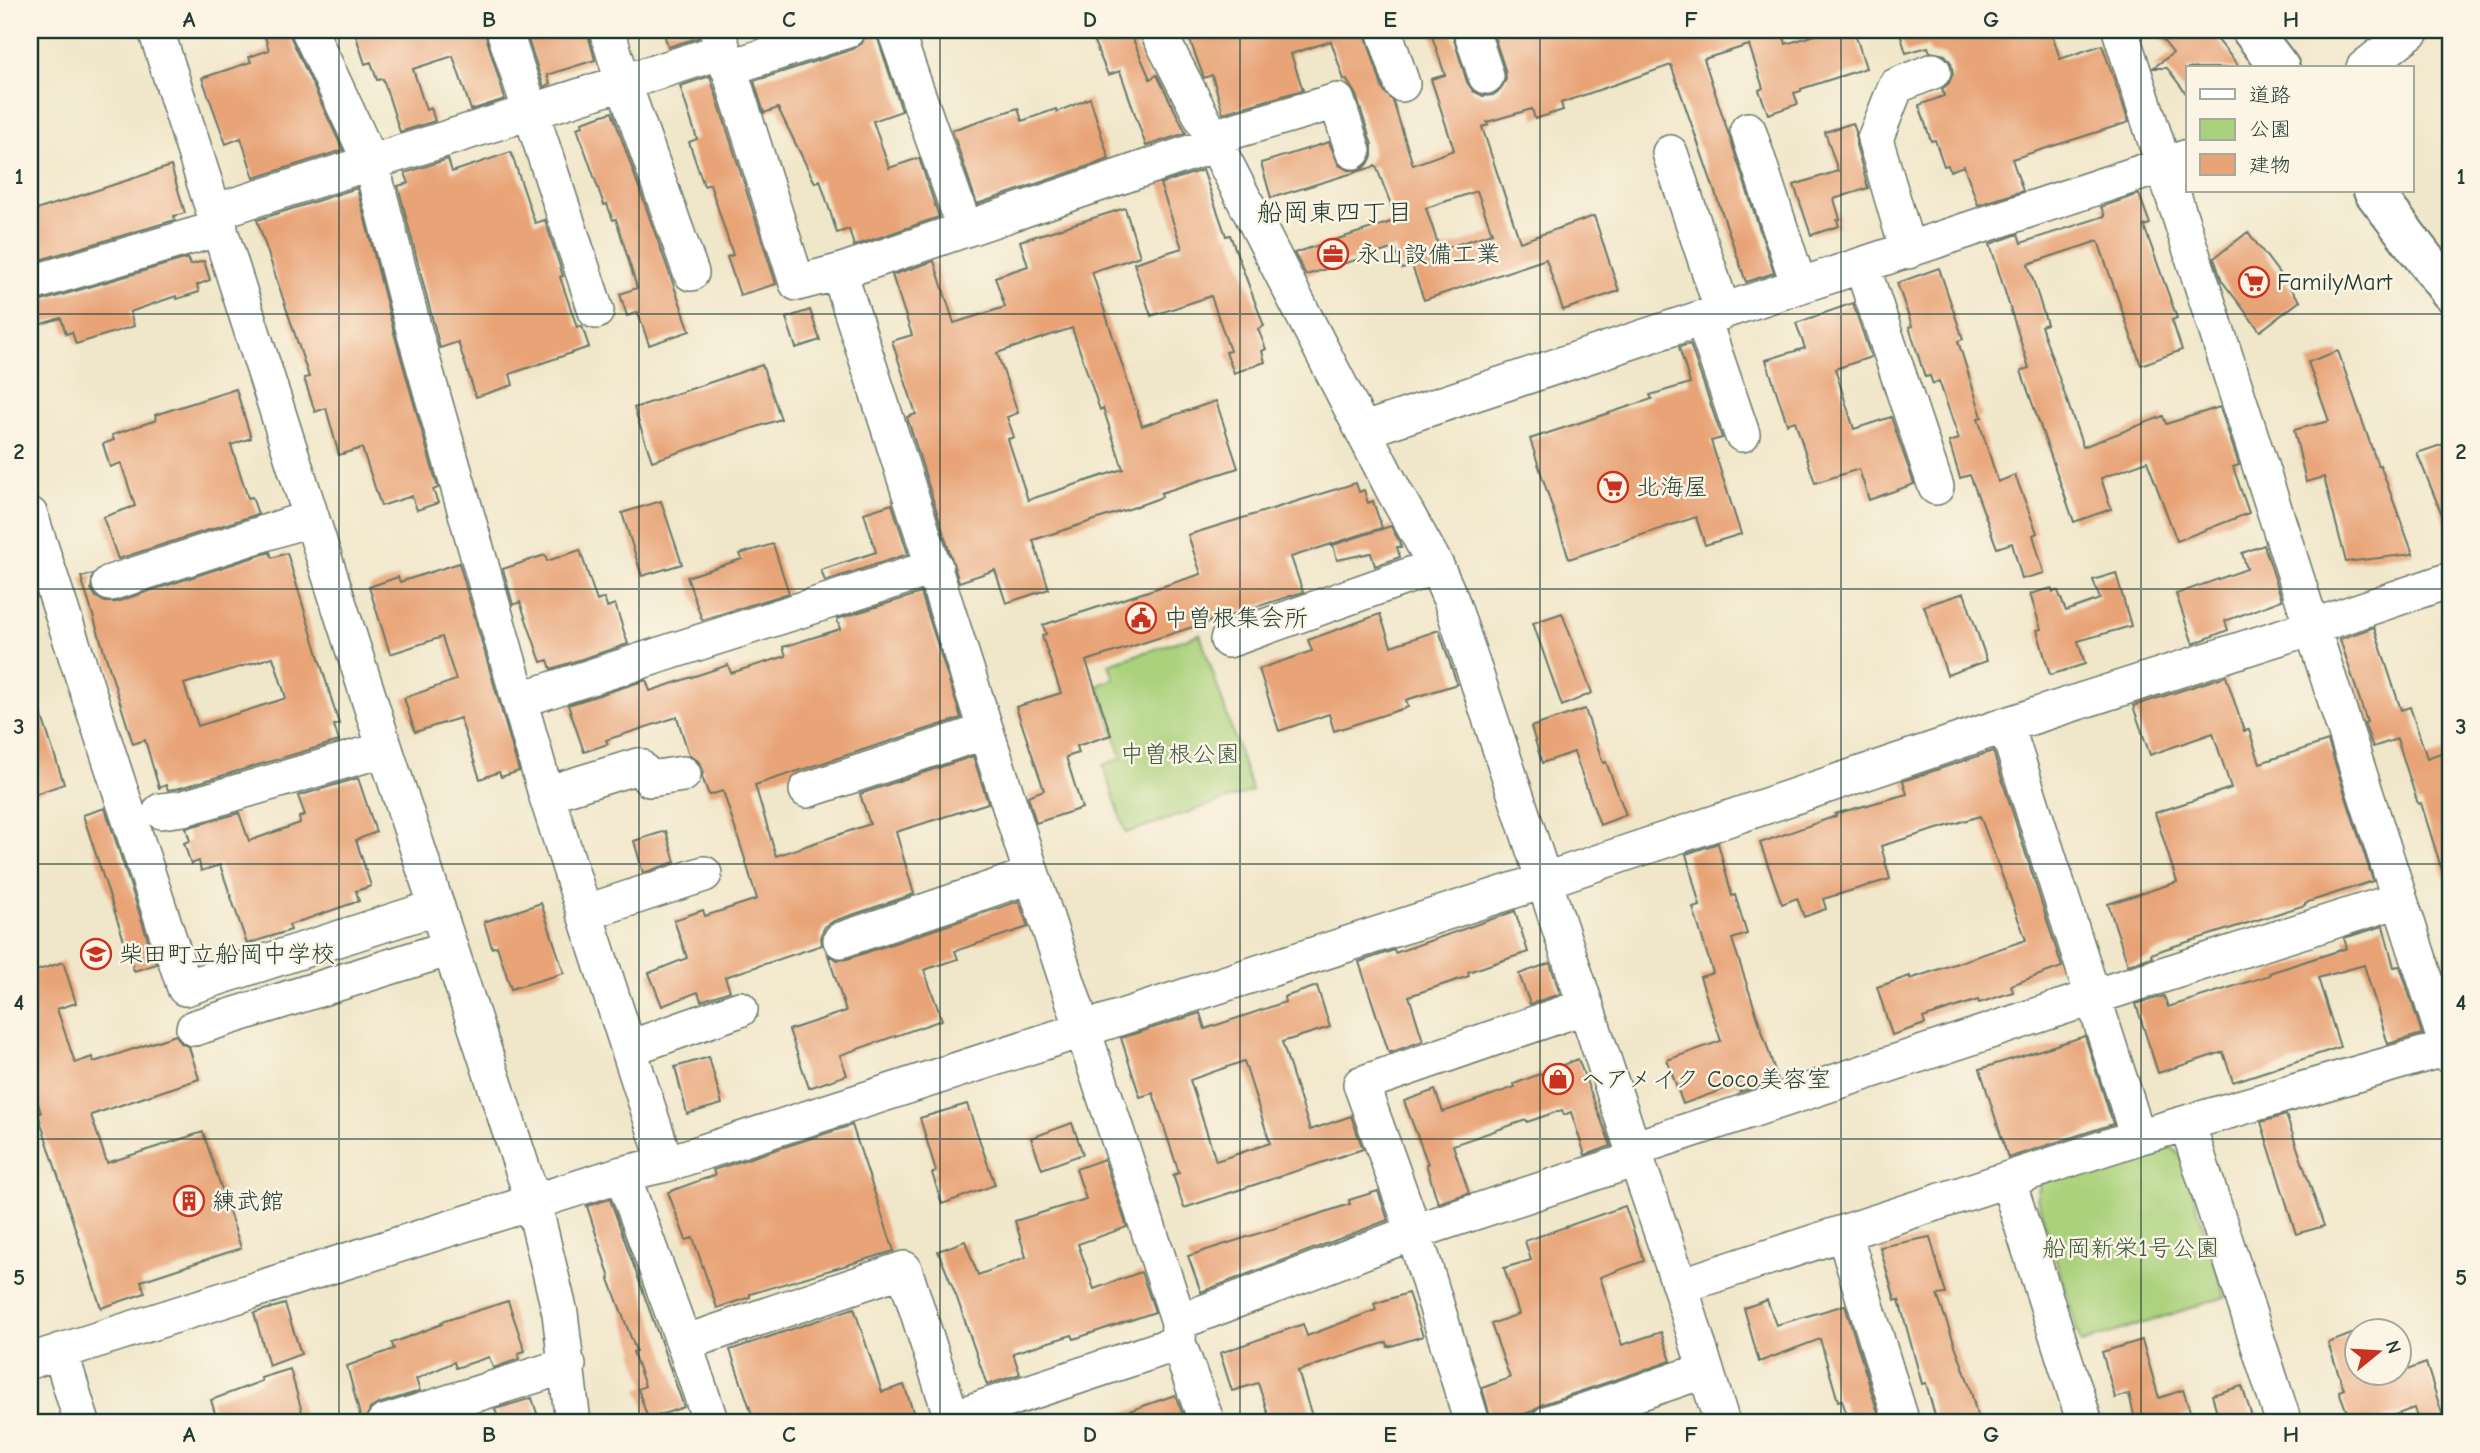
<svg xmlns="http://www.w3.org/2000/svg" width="2480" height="1453" viewBox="0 0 2480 1453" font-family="'Comic Neue','Klee One',sans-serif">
<rect width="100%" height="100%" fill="#fcf5e5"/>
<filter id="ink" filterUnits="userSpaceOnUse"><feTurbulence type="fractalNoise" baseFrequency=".0143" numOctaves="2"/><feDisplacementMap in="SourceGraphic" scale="14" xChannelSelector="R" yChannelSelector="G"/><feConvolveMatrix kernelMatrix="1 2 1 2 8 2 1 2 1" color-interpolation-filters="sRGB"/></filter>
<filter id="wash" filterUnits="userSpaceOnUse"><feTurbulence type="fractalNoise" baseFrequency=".00686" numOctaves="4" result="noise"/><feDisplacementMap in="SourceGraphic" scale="28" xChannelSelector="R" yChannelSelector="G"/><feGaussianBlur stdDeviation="1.57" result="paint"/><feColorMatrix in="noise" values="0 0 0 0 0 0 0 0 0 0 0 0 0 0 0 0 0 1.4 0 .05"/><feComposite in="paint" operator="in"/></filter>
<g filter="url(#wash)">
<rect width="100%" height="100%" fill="#f0e6c9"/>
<path fill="#aad17b" stroke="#648758" stroke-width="2" d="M1200 634 1252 791 1126 833 1103 765 1122 758 1098 685 1114 679 1109 664Z
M2166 1143 2182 1157 2225 1297 2081 1343 2037 1198 2040 1183Z"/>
<g id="blocks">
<path fill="#e8a376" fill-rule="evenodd" d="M263 30H289L291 38 343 150 254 178 241 138 226 144 202 78 251 62 249 57 269 50Z
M354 30H484L505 99 471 110 453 56 413 69 426 110 431 108 435 121 400 132 383 79 377 80 371 62 365 64Z
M525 30H587L595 60 547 75 550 84 544 87Z
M663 30H697L698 38 668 47Z
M867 30H875L902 111 873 121 889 168 919 158 939 217 854 246 849 229 837 233 820 180 815 183 778 108 764 113 754 81 853 49 862 43Z
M1089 30H1129L1150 79 1157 75 1186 133 1146 146 1120 71 1108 75Z
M1186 30H1364L1383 90 1393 101 1413 165 1454 150 1431 79 1445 75 1430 30H1451L1467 82 1473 91 1483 96 1493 95 1500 90 1506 79 1505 70 1492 30H1782L1786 44 1831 30H1854L1866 68 1801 89V91L1794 93 1798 104 1768 114 1759 90 1763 88 1749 45 1704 59 1774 273 1746 282 1671 65 1561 103 1563 110 1535 119 1532 109 1487 122 1488 125 1482 127 1520 242 1594 216 1619 291 1563 310 1546 259 1424 300 1412 266 1402 269 1395 248 1306 275 1294 253 1397 220 1376 166 1271 198 1261 163 1329 142 1339 165 1348 170H1360L1368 164 1372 156V145L1356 95 1346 79 1344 80 1331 41 1291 54 1303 90 1223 113 1212 75 1204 78ZM1477 191 1492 233 1440 250 1426 208Z
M1899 30H2051L2060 59 2102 45 2129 122 2012 159 2023 191 1978 205 1964 166 1950 171 1948 165 1944 166 1935 140 1931 141 1919 105 1944 96 1942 89 1949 83 1953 74 1951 63 1945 55 1930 52 1928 47 1906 53Z
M2155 30H2210L2240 68H2188V96L2167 68H2153L2173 53Z
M710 76 776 284 740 295 727 257 733 255 710 184 704 186 689 142 697 139 680 86Z
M1090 98 1109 159 977 204 952 130 1018 108 1022 121 1056 109 1057 112Z
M612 112 690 331 649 345 638 312 627 316 620 294 637 288 616 219 613 220 607 204 604 205 577 128 583 126 582 122Z
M1853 123 1856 132V145L1868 188 1834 199 1840 219 1837 220 1839 226 1811 235 1794 185 1838 171 1825 132Z
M511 152 535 223 545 220 563 276 560 277 577 327 582 326 589 347 510 374 513 385 476 397 458 342 440 348 398 186 409 183 405 173 448 159 452 172Z
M171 166 185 213 174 216 175 220 36 261 30 243V212Z
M1203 170 1226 236 1230 235 1264 326 1258 329 1266 349 1262 351 1265 362 1234 373 1226 352 1230 351 1211 296 1151 316 1134 263 1182 248 1160 184Z
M357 188 396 340 438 488 433 490 438 503 417 510 412 496 381 506 362 448 339 455 326 408 315 412 304 378 309 377 257 220Z
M2139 194 2150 224 2144 226 2177 318 2172 320 2182 350 2141 365 2098 241 2028 264 2047 324 2041 326 2083 447 2163 416 2166 424 2220 407 2239 465 2233 467 2249 513 2177 541 2147 461 2101 478 2111 509 2074 522 2021 371 2029 368 1990 244 2018 234 2021 243 2105 216 2101 207Z
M1125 208 1140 256 1092 272 1142 426 1216 401 1238 468 1161 493 1162 497 1135 507 1033 540 1049 589 1006 603 995 570 959 582 907 417 916 414 892 341 912 335 892 275 934 261 954 323 1005 307 995 277 1028 266 1020 241ZM1072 328 1100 410 1103 408 1123 469 1028 500 1008 439 1014 437 1007 417 1018 413 997 353Z
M2248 232 2300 301 2260 331 2222 281 2214 258Z
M188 258 190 265 204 261 210 280 197 285 199 292 177 299 176 296 130 312 134 326 76 344 72 332 66 334 61 318 35 326 30 303 38 302Z
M1939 268 1963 339 1958 341 1982 417 1978 418 1998 482 2015 475 2037 533 2033 535 2044 573 2022 579 2012 543 1997 548 1970 475 1960 478 1949 442 1959 439 1939 381 1933 384 1930 376 1925 377 1909 327 1912 326 1897 283Z
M1853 303 1871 357 1835 369 1854 429 1891 417 1914 484 1869 500 1859 469 1815 483 1795 421 1787 424 1766 360 1805 348 1796 323Z
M810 310 820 340 796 348 786 318Z
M1690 344 1722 438 1711 441 1741 534 1705 545 1696 517 1569 559 1530 439 1652 399 1650 395 1690 383 1679 347Z
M2338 351 2378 466 2380 465 2413 554 2346 562 2324 477 2306 482 2294 430 2329 421 2308 362Z
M762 365 781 419 652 461 634 408Z
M236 389 251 438 231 445 248 498 252 497 258 514 118 559 103 517 135 506 121 463 110 467 103 444 114 440 112 435 156 420 155 415Z
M2450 442V532H2449L2417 453Z
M1356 483 1359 492 1364 490 1368 503 1373 501 1382 528 1291 557 1303 592 1086 661 1111 735 1077 746 1079 753 1066 757 1082 808 1036 823 1028 796 1044 790 1016 707 1061 693 1042 636 1046 634 1043 625 1201 574 1188 535Z
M661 501 682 564 642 576 622 513Z
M892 504 908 554 825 581 821 570 876 552 864 513Z
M1391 526 1399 541 1401 547H1397L1400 557 1375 566 1371 553 1337 560 1333 545Z
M773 544 789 593 702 620 687 577 742 559 740 554Z
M2264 545 2282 600 2225 621 2228 630 2193 644 2176 594 2247 569 2242 553Z
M580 550 597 601 604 598 607 607 615 604 628 644 551 669 548 660 541 662 520 602 513 605 503 569 545 555 547 561Z
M270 552 272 558 287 553 339 724 334 725 339 741 180 788 168 790 166 785 159 788 145 740 133 744 81 577 93 574 91 589 96 597 105 602H116ZM273 657 286 698 198 726 184 684Z
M459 563 519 771 501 777 499 772 480 779 460 718 415 732 404 698 456 680 442 637 390 654 369 587 398 577 400 582Z
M2116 573 2131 626 2078 641 2085 664 2050 675 2037 630 2041 629 2030 594 2052 588 2053 592 2058 591 2066 611 2100 599 2093 580Z
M921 593 961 718 755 785 776 856 870 824 860 794 973 756 988 803 896 832 914 894 834 921 825 927 821 935 822 945 725 977 730 991 701 1001 698 992 662 1006 649 973 687 958 674 920 703 910 705 916 757 899 744 856 723 791 709 795 702 777 703 770 698 761 689 755 677 717 606 740 608 744 584 752 568 705 646 680 650 691 728 665 731 673 786 656 783 647 840 629 837 619Z
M1964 593 1987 661 1947 675 1924 606Z
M1562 613 1592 693 1562 706 1533 623Z
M1380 614 1391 646 1439 630 1457 684 1406 700 1408 707 1334 731 1329 714 1279 731 1259 669 1312 651 1308 640Z
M2374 627 2401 710 2410 707 2427 758 2446 751 2450 764V879L2445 880 2421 803 2418 804 2397 739 2373 747 2364 723 2367 722 2340 639Z
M2226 676 2244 731 2249 730 2260 763 2328 741 2373 881 2305 903V905L2165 949 2151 954 2152 957 2128 965 2108 904 2177 882 2155 813 2231 788 2213 733 2150 755 2133 706Z
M30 692H34L64 784 30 796Z
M1585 709 1603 763 1606 762 1626 815 1600 825 1574 752 1542 763 1531 727Z
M1993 751 2062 967 2011 985 2013 992 1979 1003 1978 1000 1923 1018 1925 1024 1892 1035 1877 987 1910 976V979L2026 940 1980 816 1881 846 1890 879 1823 899 1826 909 1804 917 1797 898 1782 904 1760 843 1836 816 1835 814 1907 794 1903 781Z
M358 778 376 832 356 840 371 886 356 891 359 901 289 925 291 930 247 944 220 865 201 871 199 861 191 864 184 843 190 841 186 828 239 813 249 841 300 823 299 817 305 815 298 796Z
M105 808 156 964 134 971 83 815Z
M666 831 675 862 643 873 634 841Z
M1718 843 1732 896 1735 895 1747 934 1732 939 1778 1080 1740 1092 1738 1084 1683 1104 1667 1060 1721 1041 1700 977 1713 973 1693 908 1700 906 1686 854Z
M1019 901 1028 927 955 951 958 959 924 970 942 1020 840 1055 847 1075 809 1088 789 1030 846 1011 828 955 838 960 847 959Z
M541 903 564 973 511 989 497 946 492 948 484 922Z
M1515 911 1528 952 1468 972 1469 976 1409 996 1423 1041 1389 1053 1359 962 1394 950 1395 953Z
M2383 926 2394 967 2400 966 2422 1034 2388 1044 2364 965 2318 978 2340 1047 2233 1082 2223 1052 2158 1073 2136 1004 2164 996 2168 1007 2270 975 2269 973 2347 948 2344 938Z
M63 962 76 1003 57 1009 75 1063 92 1057 94 1062 176 1035 181 1043 189 1047 199 1079 91 1115 107 1163 203 1132 241 1248 141 1281 145 1293 101 1308 38 1114 41 1113 30 1078V973Z
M1550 963 1560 994 1530 1004 1519 974Z
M1317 986 1330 1027 1282 1042 1310 1130 1351 1116 1363 1149 1184 1208 1173 1175 1179 1173 1153 1093 1140 1097 1121 1038 1200 1013 1205 1029 1285 1002 1284 997ZM1244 1061 1270 1143 1216 1161 1190 1080Z
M2085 1036 2113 1124 2008 1158 1980 1069Z
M709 1057 722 1104 687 1114 675 1067Z
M1578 1059 1611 1146 1585 1155 1571 1112 1564 1115 1562 1110 1527 1122 1526 1120 1453 1145 1469 1193 1438 1203 1426 1164H1428L1404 1101 1435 1090 1443 1112 1515 1087 1514 1084Z
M967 1104 995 1185 942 1204 932 1173 936 1171 920 1118Z
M2286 1115 2324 1226 2296 1234 2261 1122Z
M1072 1123 1083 1154 1042 1169 1031 1138Z
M852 1125 894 1251 750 1294V1297L717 1308 693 1238 686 1240 668 1192 715 1175 713 1170Z
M1104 1159 1127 1227 1078 1244 1094 1289 1141 1272 1155 1312 1074 1339 1072 1335 1013 1353 1020 1374 987 1385 957 1298 938 1251 965 1241 978 1275 1026 1257 1015 1221 1086 1199 1076 1169Z
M1378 1191 1388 1220 1201 1292 1188 1256 1350 1204 1349 1200Z
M610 1199 684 1407 648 1419 638 1389 645 1386 633 1352 636 1351 609 1279 610 1278 587 1206Z
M1625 1206 1644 1261 1600 1277 1622 1345 1661 1332 1671 1361 1543 1404 1533 1411 1499 1423H1492L1482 1388 1510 1378 1491 1324 1519 1314 1504 1268 1531 1260 1525 1241Z
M1930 1237 1946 1294 1937 1295 1969 1384 1979 1423H1937L1926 1383 1922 1384 1899 1300H1895L1880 1247Z
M1408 1293 1423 1336 1388 1347 1387 1342 1298 1371 1314 1423H1271L1258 1383 1232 1391 1220 1353 1303 1324 1307 1336 1376 1310 1374 1304Z
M1767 1300 1776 1325 1845 1305 1881 1423H1849L1842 1400 1838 1401 1820 1339 1759 1362 1744 1308Z
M508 1301 525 1351 518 1353 519 1359 493 1368 489 1357 456 1368 454 1362 416 1379 420 1391 378 1404 370 1409 364 1423H362L347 1366 394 1349 392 1343 442 1324 441 1322Z
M285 1304 301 1354 269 1366 254 1313Z
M854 1308 882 1392 904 1385 917 1423H755L730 1350Z
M2357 1332V1373H2399L2426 1363 2445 1423H2419L2414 1408 2373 1423H2351L2339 1391 2344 1389 2328 1343Z
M2142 1340 2159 1398 2183 1390 2191 1414 2165 1423H2136L2129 1394 2115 1398 2102 1352Z
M290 1369 303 1415 279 1423H218L211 1400 262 1381 261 1378Z
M2242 1386 2254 1423H2220L2212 1395Z
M1175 1395 1186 1423H1106V1419Z
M532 1398 540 1423H500L495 1409Z"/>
</g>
</g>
<g filter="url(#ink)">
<use href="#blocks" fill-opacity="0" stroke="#687868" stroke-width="2"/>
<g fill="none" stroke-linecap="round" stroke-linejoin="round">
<g stroke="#687868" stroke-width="38">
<path id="minor" d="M156 30 385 749 533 1201 560 1313 573 1423
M309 30 371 163 415 334 546 794 666 1164
M504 30 596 311
M607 30 623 82 691 273
M717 30 797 283 839 272 1216 144
M895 30 965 229
M1157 30 1394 491 1436 566 1451 600 1633 1149 1680 1286 1722 1423
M1384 30 1402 84
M1471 30 1486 76
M2120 30 2450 1056
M728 68 847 30
M2364 68 2412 30
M1748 130 1799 286
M1213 137 1337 101 1353 151
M1670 153 1723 312
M214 212 723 51
M1908 251 1875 139 1896 86 1933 71
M1862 266 1936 487
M839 272 1032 875 1179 1322 1178 1343 1207 1423
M32 283 220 228
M1703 319 1742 434
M1364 430 2188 157
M30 515 185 988 437 907
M110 583 311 518
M1228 640 1436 566
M519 700 935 567
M2006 725 2138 1137
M807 790 986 731
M546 794 638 766 650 779 683 774
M161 811 184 808 385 749
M584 913 704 874
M841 940 1032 875
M194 1028 450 948
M630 1048 740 1009
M2187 1123 2284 1423
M1633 1149 2093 997 2399 900
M622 1174 684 1343 711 1423
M2008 1181 2085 1423
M1844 1233 1902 1423
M1680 1286 2138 1137 2450 1047
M1179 1322 1414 1232 1636 1159
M684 1343 904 1269 952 1418 1178 1343
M60 1351 82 1423
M30 1361 622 1174 666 1164 1543 881 2006 725 2312 627 2450 580
M384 1423 568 1365
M1472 1423 1414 1232 1361 1084 1586 1006
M1549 1423 1706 1370"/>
</g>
<g stroke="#687868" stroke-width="42">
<path id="major" d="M2251 30 2280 68
M2373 191 2450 292"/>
</g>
<use href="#minor" stroke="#fff" stroke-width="35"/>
<use href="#major" stroke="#fff" stroke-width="38"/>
</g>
</g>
<path fill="none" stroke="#1f3d34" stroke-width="2" stroke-opacity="0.55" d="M339 30V1423M639 30V1423M940 30V1423M1240 30V1423M1540 30V1423M1841 30V1423M2141 30V1423M30 314H2450M30 589H2450M30 864H2450M30 1139H2450"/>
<defs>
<g id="office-ring" transform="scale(1.575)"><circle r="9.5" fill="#fcf5e5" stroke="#c8321e" stroke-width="1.5"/><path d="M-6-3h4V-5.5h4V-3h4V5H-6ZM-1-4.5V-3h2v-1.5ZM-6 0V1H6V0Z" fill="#c8321e"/></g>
<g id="supermarket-ring" transform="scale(1.575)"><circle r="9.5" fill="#fcf5e5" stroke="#c8321e" stroke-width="1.5"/><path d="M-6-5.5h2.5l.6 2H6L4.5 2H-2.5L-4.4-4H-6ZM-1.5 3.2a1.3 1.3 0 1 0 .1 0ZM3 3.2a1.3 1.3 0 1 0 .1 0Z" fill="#c8321e"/></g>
<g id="civic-ring" transform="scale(1.575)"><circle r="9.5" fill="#fcf5e5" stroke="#c8321e" stroke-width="1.5"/><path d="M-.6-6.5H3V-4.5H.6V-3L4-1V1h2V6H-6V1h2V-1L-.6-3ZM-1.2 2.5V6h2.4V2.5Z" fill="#c8321e"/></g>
<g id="school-ring" transform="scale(1.575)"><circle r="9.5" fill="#fcf5e5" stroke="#c8321e" stroke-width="1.5"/><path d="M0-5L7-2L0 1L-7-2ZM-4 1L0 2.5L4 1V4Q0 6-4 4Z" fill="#c8321e"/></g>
<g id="shop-ring" transform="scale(1.575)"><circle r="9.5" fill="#fcf5e5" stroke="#c8321e" stroke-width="1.5"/><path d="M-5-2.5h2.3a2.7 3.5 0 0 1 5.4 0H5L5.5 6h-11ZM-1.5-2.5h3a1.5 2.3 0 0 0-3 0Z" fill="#c8321e"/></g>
<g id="building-ring" transform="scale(1.575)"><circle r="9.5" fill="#fcf5e5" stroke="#c8321e" stroke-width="1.5"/><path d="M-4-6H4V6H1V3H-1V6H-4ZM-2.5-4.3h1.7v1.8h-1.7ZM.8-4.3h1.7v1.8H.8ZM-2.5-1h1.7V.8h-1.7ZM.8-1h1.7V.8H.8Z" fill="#c8321e"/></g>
</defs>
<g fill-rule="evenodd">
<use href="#office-ring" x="1333" y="254"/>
<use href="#supermarket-ring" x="2254" y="282"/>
<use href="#supermarket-ring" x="1613" y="487"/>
<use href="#civic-ring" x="1141" y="618"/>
<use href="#school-ring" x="96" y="954"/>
<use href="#shop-ring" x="1558" y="1079"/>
<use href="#building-ring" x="189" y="1201"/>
</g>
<g text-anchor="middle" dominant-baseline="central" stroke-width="5" stroke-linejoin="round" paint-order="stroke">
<g font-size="24" fill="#1f3d34" stroke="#fcf5e5" text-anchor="start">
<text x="1356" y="254">永山設備工業</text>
<text x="2277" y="282">FamilyMart</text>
<text x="1636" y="487">北海屋</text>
<text x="1164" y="618">中曽根集会所</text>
<text x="119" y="954">柴田町立船岡中学校</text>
<text x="1581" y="1079">ヘアメイク Coco美容室</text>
<text x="212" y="1201">練武館</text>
</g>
<g font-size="24" fill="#3b5b42" stroke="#fcf5e5">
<text x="1180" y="754">中曽根公園</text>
<text x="2131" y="1248">船岡新栄1号公園</text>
</g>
<g font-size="26" fill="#1f3d34" stroke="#fcf5e5">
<text x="1335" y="213">船岡東四丁目</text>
</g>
</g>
<rect width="2480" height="1453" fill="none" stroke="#fcf5e5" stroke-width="77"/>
<rect x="2186" y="66" width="228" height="126" fill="#fcf5e5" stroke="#a4ab9e" stroke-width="2"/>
<rect x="2200" y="89" width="35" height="10" fill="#ffffff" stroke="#a4ab9e" stroke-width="2"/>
<text x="2249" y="102" font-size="21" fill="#1f3d34">道路</text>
<rect x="2200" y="119" width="35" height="21" fill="#aad17b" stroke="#a4ab9e" stroke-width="2"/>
<text x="2249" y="136" font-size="21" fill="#1f3d34">公園</text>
<rect x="2200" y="154" width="35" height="21" fill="#e8a376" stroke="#a4ab9e" stroke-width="2"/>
<text x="2249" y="172" font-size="21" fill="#1f3d34">建物</text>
<g transform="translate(2378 1352) rotate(72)"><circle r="33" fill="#fcf5e5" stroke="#a4ab9e" stroke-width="2"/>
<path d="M0-5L12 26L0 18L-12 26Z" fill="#c8321e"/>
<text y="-10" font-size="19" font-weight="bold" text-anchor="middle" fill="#1f3d34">N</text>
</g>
<rect x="38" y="38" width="2404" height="1376" fill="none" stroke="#1f3d34" stroke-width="2.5"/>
<g font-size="23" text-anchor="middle" font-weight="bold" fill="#1f3d34">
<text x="189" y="27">A</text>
<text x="489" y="27">B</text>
<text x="789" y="27">C</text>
<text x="1090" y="27">D</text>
<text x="1390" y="27">E</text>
<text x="1691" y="27">F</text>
<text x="1991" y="27">G</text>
<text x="2291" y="27">H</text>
<text x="19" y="184">1</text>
<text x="2461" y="184">1</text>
<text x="19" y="459">2</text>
<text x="2461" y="459">2</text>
<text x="19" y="734">3</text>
<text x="2461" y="734">3</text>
<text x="19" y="1010">4</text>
<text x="2461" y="1010">4</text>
<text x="19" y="1285">5</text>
<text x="2461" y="1285">5</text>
<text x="189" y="1442">A</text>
<text x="489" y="1442">B</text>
<text x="789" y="1442">C</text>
<text x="1090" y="1442">D</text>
<text x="1390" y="1442">E</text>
<text x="1691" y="1442">F</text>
<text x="1991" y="1442">G</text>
<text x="2291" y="1442">H</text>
</g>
</svg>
